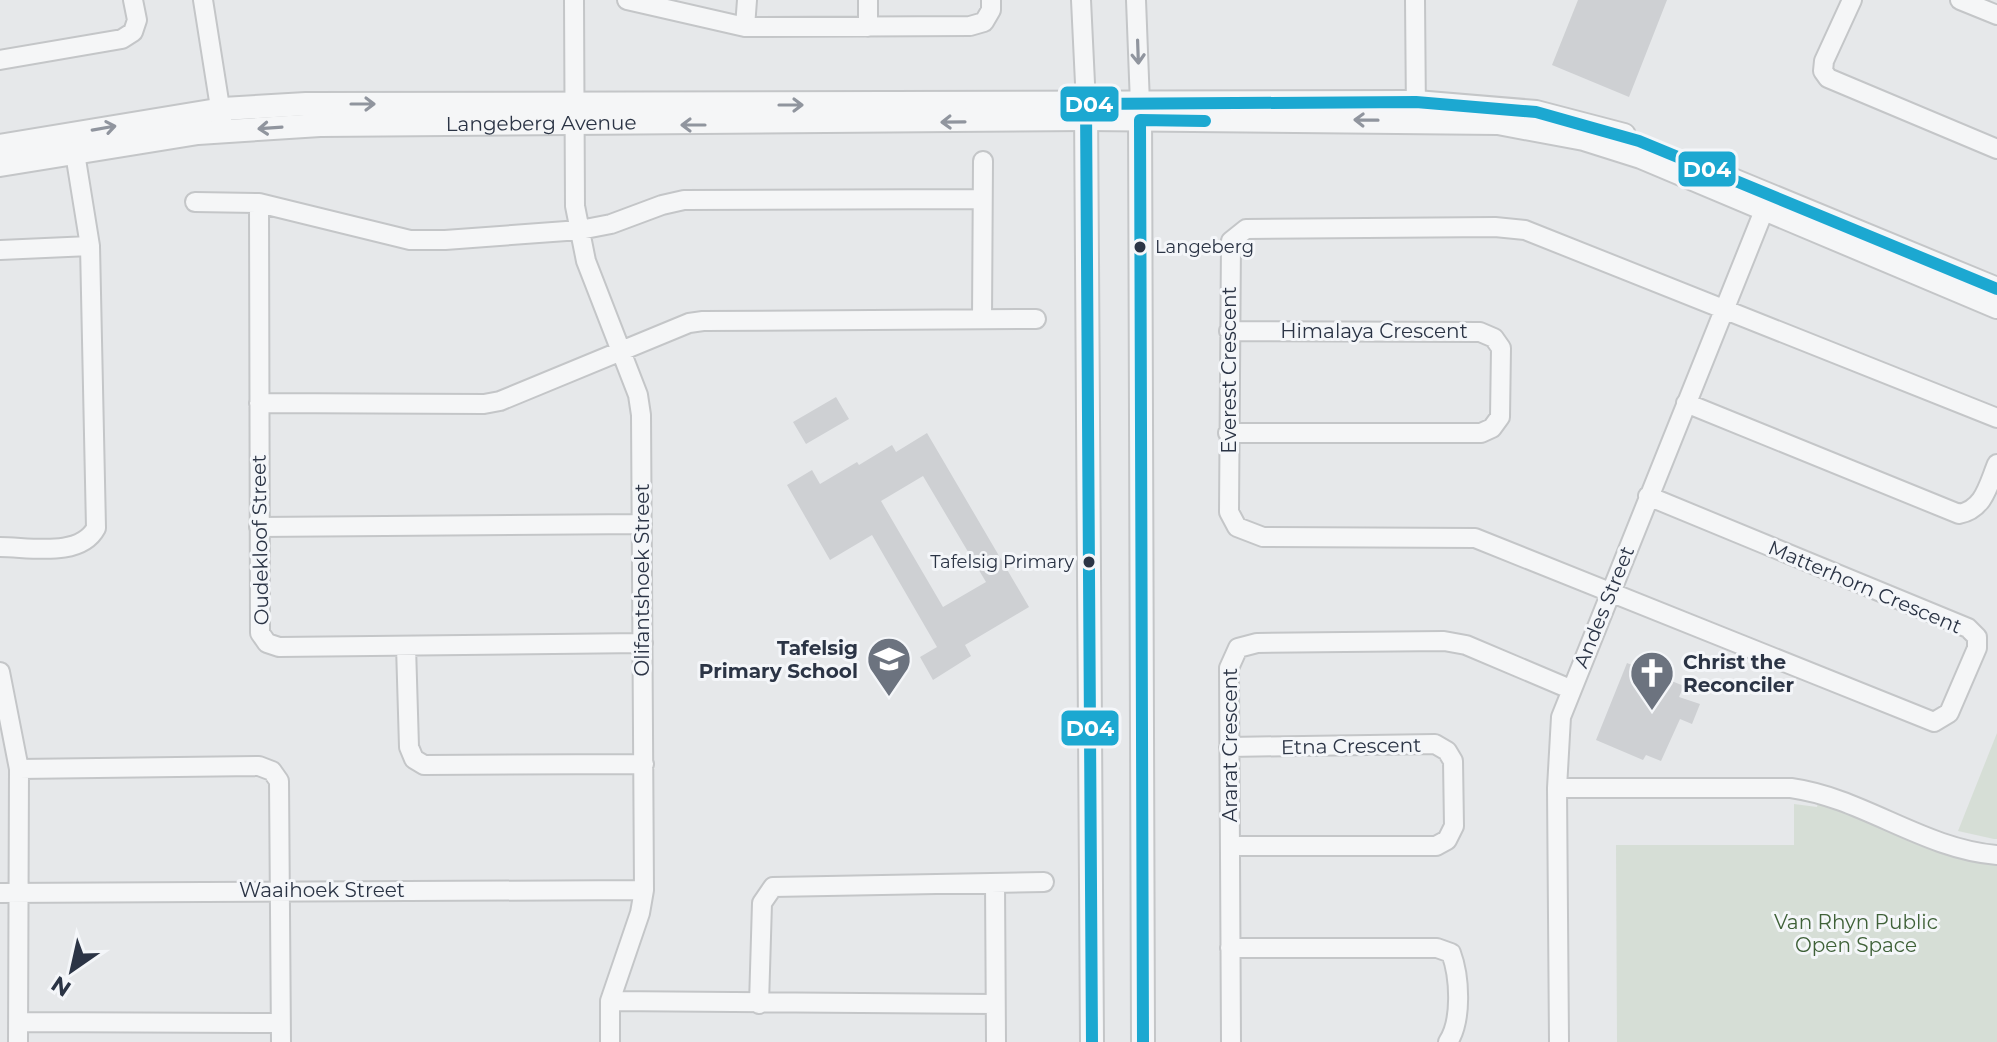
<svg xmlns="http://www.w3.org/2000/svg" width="1997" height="1042" viewBox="0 0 1997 1042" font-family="Montserrat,sans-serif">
<rect width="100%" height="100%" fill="#e6e8ea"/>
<path fill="#d6ded6" d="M1997 733V839H1994L1958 831Z
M1818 802 1960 858 1997 863V1042H1617L1616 845H1794V804L1817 807Z"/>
<path fill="#ced0d3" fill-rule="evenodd" d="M1578 0H1667L1629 97 1552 65Z
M836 397 849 419 806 444 793 422Z
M927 433 1029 607 965 645 971 656 933 680 920 657 937 647 872 535 830 560 787 485 812 470 820 484 857 462 859 465 892 445 896 452ZM923 476 986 582 943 607 881 501Z
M1627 663 1684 686 1679 697 1700 704 1692 724 1680 719 1661 761 1646 755 1643 760 1596 740Z"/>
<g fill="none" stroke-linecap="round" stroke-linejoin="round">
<g stroke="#c4c6c8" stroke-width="22">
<path id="minor" d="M203 0 222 120
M574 0 575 206 586 261 638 395 641 415 644 890 640 913 610 1001V1042
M627 0 745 27 970 26 984 22 991 10V0
M1081 0 1086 104
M1136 0 1140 104
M1415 0 1416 114
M1852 0 1824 61 1823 71 1828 78 1997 149
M1960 0 1997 15
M745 27 747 0
M868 27V0
M0 60 122 39 133 32 137 20 133 0
M195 202 259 203 410 240H445L580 230 611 224 662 205 684 200 982 199
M259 203 260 633 267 643 279 647 643 643
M0 250 90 246
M982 319 983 161
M259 403 484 404 500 401 689 323 703 321 1036 319
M1686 403 1959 514C1984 509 1988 486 1997 464
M1228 433H1481L1492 428 1500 417 1501 348 1494 338 1480 332 1229 331
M1648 496 1968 628 1977 637V648L1949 713 1934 722 1475 538 1263 537 1237 527 1229 512 1231 241 1246 229 1495 227 1525 230 1997 418
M259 527 642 524
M0 547C30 547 80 558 96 528L90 246 73 141
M406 646 409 747 414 759 424 765 644 764
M0 672 19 769 18 1042
M1229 747 1435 744 1447 751 1453 761 1454 826 1447 840 1436 846H1230
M19 769 259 766 272 771 279 781 281 1042
M1557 788H1791C1863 798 1923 849 1997 855
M995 883 996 1042
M0 893 644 890
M1230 948H1437L1451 953C1460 977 1462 1021 1448 1042
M610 1001 995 1004
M759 1004 762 903 773 887 1044 882
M18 1022 280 1023
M1231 1042 1229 668 1238 648 1257 643 1444 641 1466 645 1570 689
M1559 1042 1557 788 1561 717 1769 198"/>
</g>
<g stroke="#c4c6c8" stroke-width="26">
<g id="tertiary">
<path d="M1086 105 1092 1042"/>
<path d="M1140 106 1143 1042"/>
<path d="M0 146 223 109 306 104 1416 102 1536 112 1624 135"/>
<path id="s1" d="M0 165 198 133 320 125 1087 119 1498 123 1584 139 1641 157 1997 307"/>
<path d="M1711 171 1997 289"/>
</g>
</g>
<use href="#minor" stroke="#f5f6f7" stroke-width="18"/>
<use href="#tertiary" stroke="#f5f6f7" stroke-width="22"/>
<g stroke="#f4f6f9" stroke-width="18">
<path id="bus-1" d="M1092 1042 1086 104 1416 102 1536 112 1639 141 1997 289
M1143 1042 1140 120 1205 121"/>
</g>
<use href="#bus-1" stroke="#1ca8d1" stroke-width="12"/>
</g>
<defs><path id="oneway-shaft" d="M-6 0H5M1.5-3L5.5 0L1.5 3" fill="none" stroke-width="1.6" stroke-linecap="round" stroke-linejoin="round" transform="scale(2)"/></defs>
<g stroke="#90959e">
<use href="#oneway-shaft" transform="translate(1138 52) rotate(88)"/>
<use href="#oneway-shaft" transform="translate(363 104)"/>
<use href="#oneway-shaft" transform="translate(791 105)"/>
<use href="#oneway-shaft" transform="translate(1366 120) rotate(-179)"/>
<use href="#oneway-shaft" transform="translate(953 122) rotate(179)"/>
<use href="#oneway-shaft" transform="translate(693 125) rotate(180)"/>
<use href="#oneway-shaft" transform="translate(104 128) rotate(-10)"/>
<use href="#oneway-shaft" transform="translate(270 128) rotate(176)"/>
</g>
<defs>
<g id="school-pin" transform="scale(2.3)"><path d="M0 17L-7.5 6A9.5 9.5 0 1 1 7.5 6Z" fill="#6c737f" stroke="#f4f6f9"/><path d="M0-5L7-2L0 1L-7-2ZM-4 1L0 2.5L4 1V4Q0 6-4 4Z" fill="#fff"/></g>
<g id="church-pin" transform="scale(2.3)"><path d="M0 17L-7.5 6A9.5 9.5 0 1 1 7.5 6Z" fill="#6c737f" stroke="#f4f6f9"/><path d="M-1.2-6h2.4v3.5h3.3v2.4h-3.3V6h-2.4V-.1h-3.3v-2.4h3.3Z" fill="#fff"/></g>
</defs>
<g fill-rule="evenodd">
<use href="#school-pin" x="889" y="659"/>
<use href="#church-pin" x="1652" y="673"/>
</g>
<g fill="#2b3445" stroke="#f4f6f9" stroke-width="3">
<circle cx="1140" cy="247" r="7"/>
<circle cx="1089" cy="562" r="7"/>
</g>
<g text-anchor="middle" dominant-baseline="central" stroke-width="6" stroke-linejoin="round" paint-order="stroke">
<g font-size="18" fill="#2b3445" stroke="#f4f6f9" text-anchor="start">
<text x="1155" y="247">Langeberg</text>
<text x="1074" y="562" text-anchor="end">Tafelsig Primary</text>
</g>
<g font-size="20" fill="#2b3445" stroke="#f4f6f9">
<text stroke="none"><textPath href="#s1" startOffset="544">Langeberg Avenue</textPath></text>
<text x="1374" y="331">Himalaya Crescent</text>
<text transform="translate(1229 370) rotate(-90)">Everest Crescent</text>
<text transform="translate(260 540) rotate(-91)">Oudekloof Street</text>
<text transform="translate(642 580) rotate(-90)">Olifantshoek Street</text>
<text transform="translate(1865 587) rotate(23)">Matterhorn Crescent</text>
<text transform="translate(1604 607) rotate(-68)">Andes Street</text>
<text transform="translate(1230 745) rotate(-90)">Ararat Crescent</text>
<text transform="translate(1351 746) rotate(-1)">Etna Crescent</text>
<text x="322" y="890">Waaihoek Street</text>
</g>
<g font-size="20" font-weight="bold" fill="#2b3445" stroke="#f4f6f9" text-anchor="end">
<text x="858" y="648">Tafelsig<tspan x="858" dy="23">Primary School</tspan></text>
<text x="1683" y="662" text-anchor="start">Christ the<tspan x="1683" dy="23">Reconciler</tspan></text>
</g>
<g font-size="20" fill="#3f6138" stroke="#f4f6f9">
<text x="1856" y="922">Van Rhyn Public<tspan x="1856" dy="23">Open Space</tspan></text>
</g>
</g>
<g stroke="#f4f6f9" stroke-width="3">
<rect x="1059" y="85" width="61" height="38" rx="8" fill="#1ca8d1"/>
<rect x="1677" y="150" width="60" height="38" rx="8" fill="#1ca8d1"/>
<rect x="1060" y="709" width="60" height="38" rx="8" fill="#1ca8d1"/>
</g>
<g font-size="22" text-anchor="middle" font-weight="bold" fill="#fff">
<text x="1089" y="112">D04</text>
<text x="1707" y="177">D04</text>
<text x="1090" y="736">D04</text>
</g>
<g transform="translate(72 970) rotate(214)" stroke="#f4f6f9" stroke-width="6" paint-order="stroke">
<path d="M0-6L14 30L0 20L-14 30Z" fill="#2b3445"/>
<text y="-12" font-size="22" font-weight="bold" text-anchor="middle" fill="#2b3445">N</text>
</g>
</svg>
